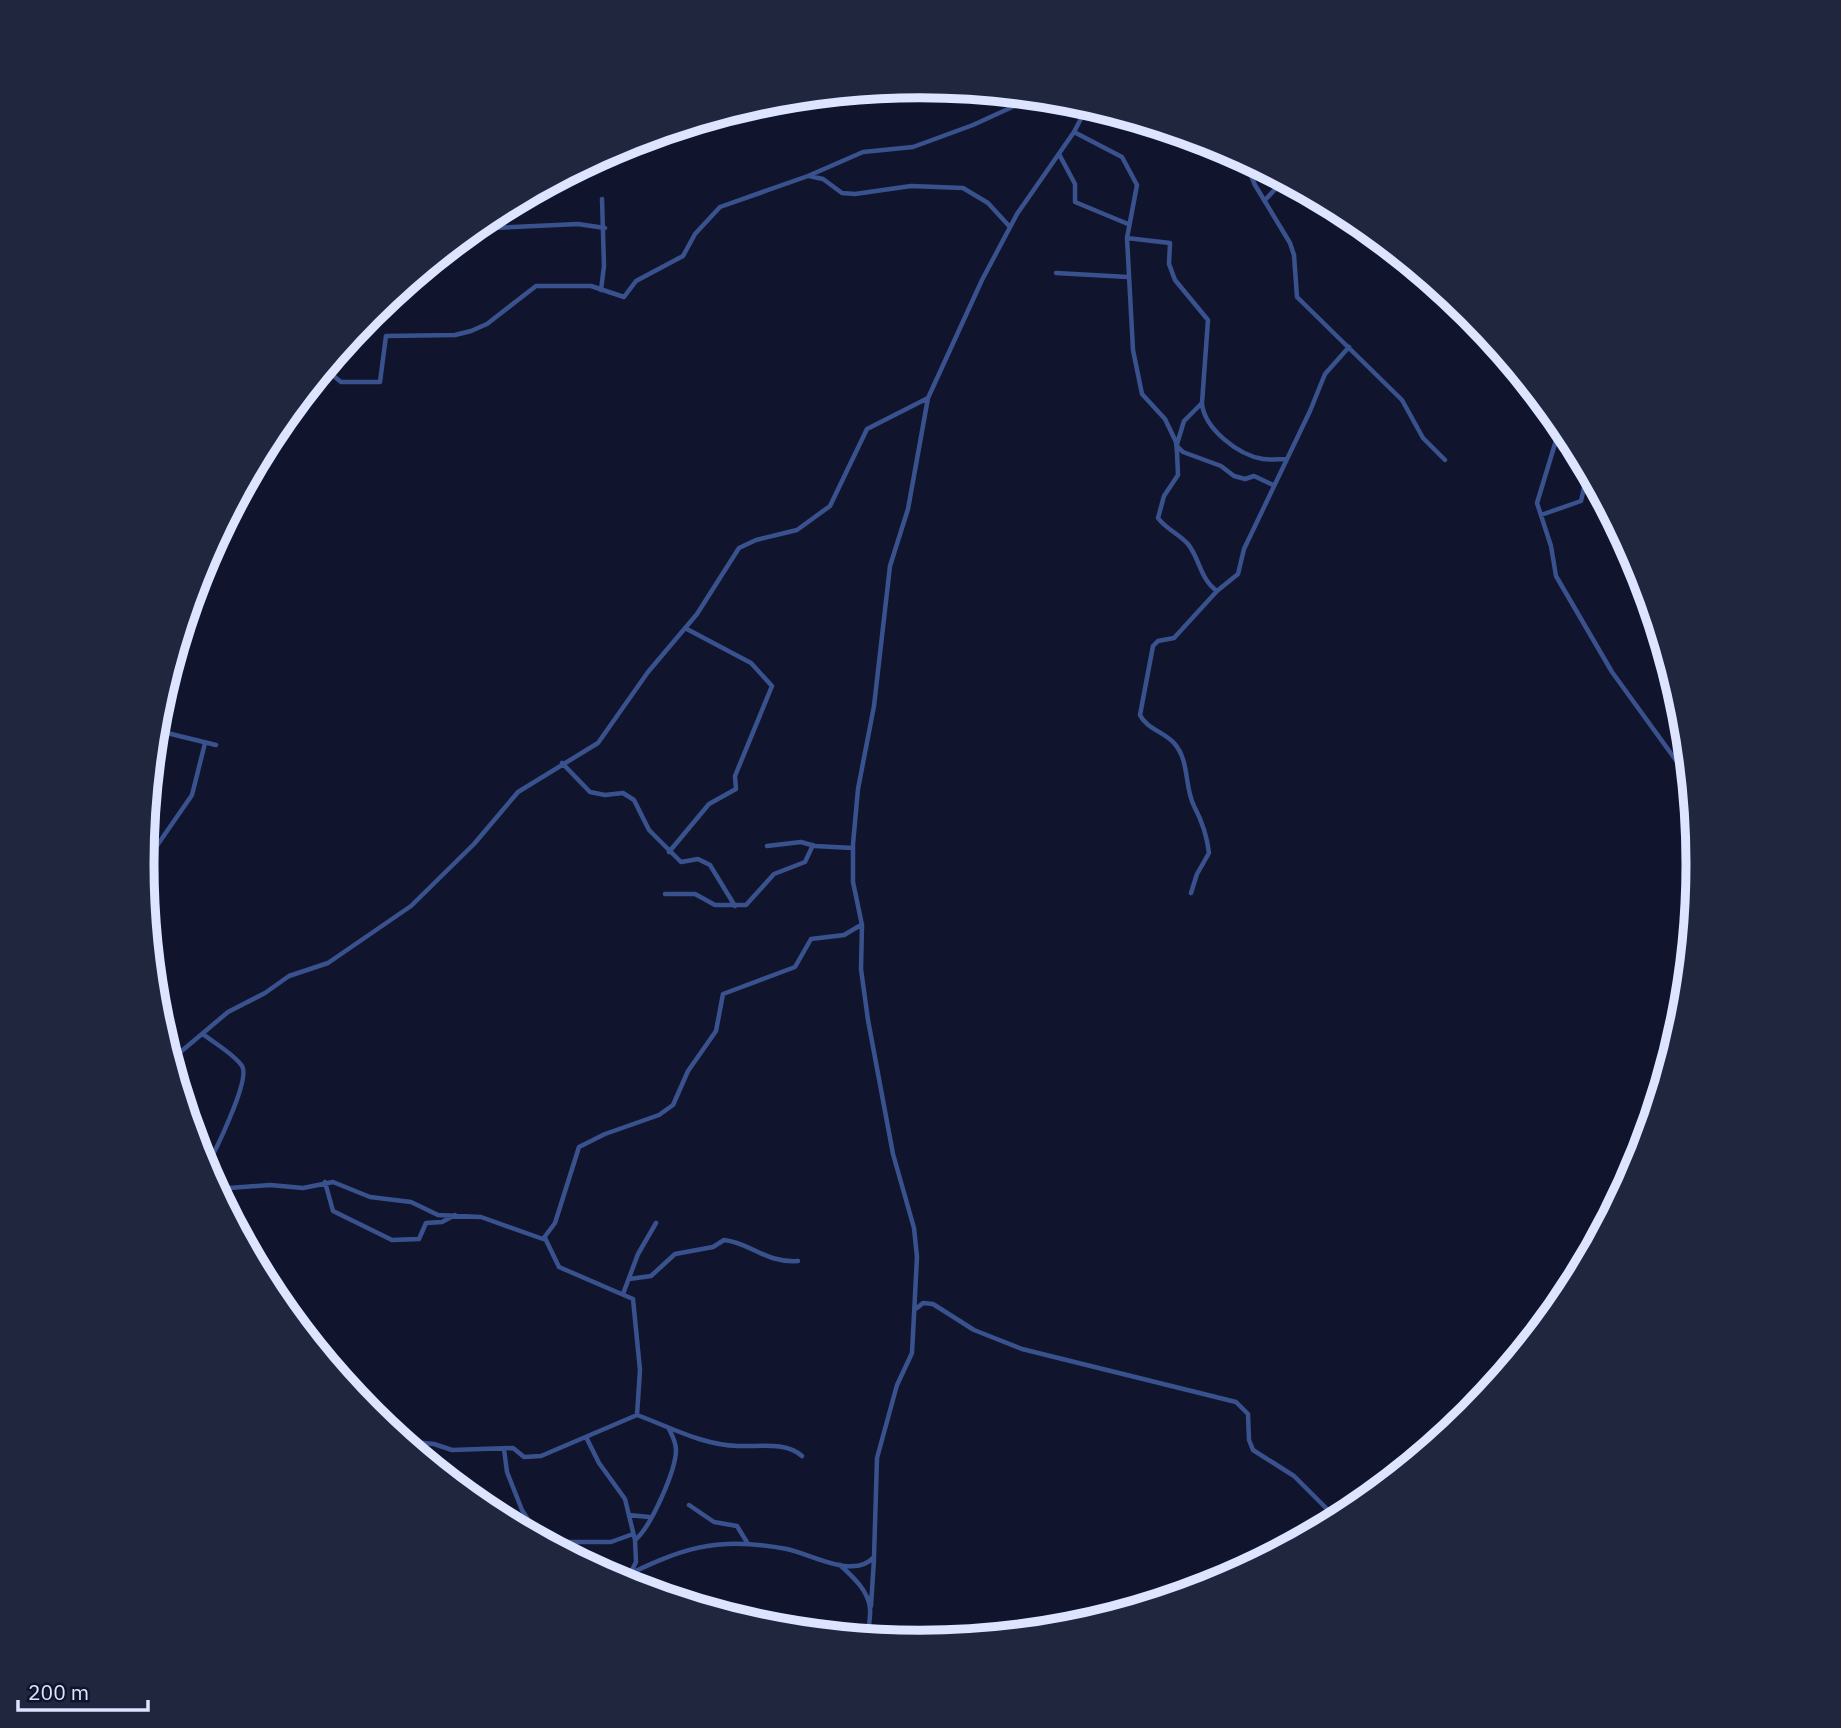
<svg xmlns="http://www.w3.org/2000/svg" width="1841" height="1728" viewBox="0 0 1841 1728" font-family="'IBM Plex Sans',sans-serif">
<rect width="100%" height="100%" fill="#10152d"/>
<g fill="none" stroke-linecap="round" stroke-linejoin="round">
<path stroke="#39528e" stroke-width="4.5" d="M1074 132 1122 157 1137 185 1127 238 1133 350 1142 394 1165 419 1176 442 1177 452 1178 475 1164 496 1158 518C1166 529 1179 534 1188 544 1200 559 1200 579 1217 591
M1059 154 1075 184V202L1128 224
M1244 159 1255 185 1290 243 1294 255 1297 297 1402 400 1423 438 1445 460
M809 176 823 179 842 193 855 194 911 186 963 188 988 203 1010 227
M1265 200 1284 180
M473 229 578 224 605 228
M1127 238 1170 243 1169 264 1175 280 1208 320 1202 403 1184 421 1177 444
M1056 273 1128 277
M601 290 604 266 602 199
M325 369 341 382H380L386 336 455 335 471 331 487 324 536 286H591L624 297 636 281 683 256 695 234 720 207 808 176 863 152 913 147 973 125 1021 103 1043 98
M1202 404C1205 429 1238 455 1263 459 1270 460 1278 459 1286 459
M1561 424 1537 503 1551 546 1556 576 1612 672 1691 781
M1177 446 1183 452 1221 466 1234 476 1245 479 1254 476 1273 485
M1541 515 1581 501 1586 479
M155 730 216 745
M562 763 590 792 605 795 623 793 634 800 649 830 681 862 698 859 710 865 735 906
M767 846 801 842 815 846 853 848
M669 852 709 804 736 789 735 776 772 686 751 663 685 628
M143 874 156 847 192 795 205 743
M1191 893 1197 874 1209 853C1207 836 1202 821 1194 806 1184 786 1190 761 1174 743 1164 732 1146 728 1140 715L1153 646 1158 641 1174 638 1217 591 1238 574 1244 549 1310 411 1325 374 1349 347
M665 894H695L715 905H746L774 874 805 862 813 845
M203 1034C214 1043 234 1054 242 1066 251 1079 214 1154 205 1169
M171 1060 228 1012 265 993 289 976 328 963 411 906 474 844 518 792 598 743 648 672 697 614 739 548 756 540 797 530 830 506 867 429 928 398 982 280 1017 214 1074 132 1088 105
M325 1182 333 1211 392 1240 419 1239 426 1223 442 1222 455 1215
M219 1195 229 1188 270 1185 303 1188 333 1182 370 1197 411 1202 438 1215 481 1217 543 1239 555 1223 579 1147 605 1134 659 1115 673 1105 688 1071 716 1031 723 994 795 967 811 939 844 935 861 925
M545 1238 559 1267 633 1299 640 1370 637 1415
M629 1279 651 1276 675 1254 713 1247 724 1240C752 1243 764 1263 798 1261
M623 1294 638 1254 656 1223
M917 1308 923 1303 933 1304 974 1330 1022 1349 1236 1402 1248 1414 1249 1440 1253 1450 1294 1476 1337 1519
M587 1439 599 1463 625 1499 635 1540 636 1562 631 1572
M403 1441 434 1444 452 1450 513 1448 524 1457 541 1456 637 1415C670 1427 702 1445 738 1446 757 1447 786 1441 802 1456
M504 1449 507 1472 522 1510 541 1540
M689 1505 714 1522 737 1526 748 1544
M629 1515 649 1517
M635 1540C651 1527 676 1470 676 1450 676 1442 672 1435 669 1429
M552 1545 564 1542H611L633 1534
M840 1565C852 1576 868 1590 870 1608 871 1617 868 1627 868 1637
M617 1580C680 1549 715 1535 787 1549 811 1554 854 1580 874 1557L877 1458 897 1385 912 1353 917 1257 914 1228 893 1154 868 1020 861 969 862 925 853 882V844L858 789 874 706 890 566 908 509 928 398
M871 1606 874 1559"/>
</g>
<path d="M0 0H1841V1728H0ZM154 864a766 766 0 1 1 1532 0a766 766 0 1 1-1532 0Z" fill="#20263e" fill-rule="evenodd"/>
<path fill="none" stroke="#dce4ff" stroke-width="9" d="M154 864a766 766 0 1 1 1532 0a766 766 0 1 1-1532 0Z"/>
<path d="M18 1700v10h130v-10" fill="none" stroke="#dce4ff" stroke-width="3.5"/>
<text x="28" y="1700" font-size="21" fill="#dce4ff" stroke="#10152d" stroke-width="5" paint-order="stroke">200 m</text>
</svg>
